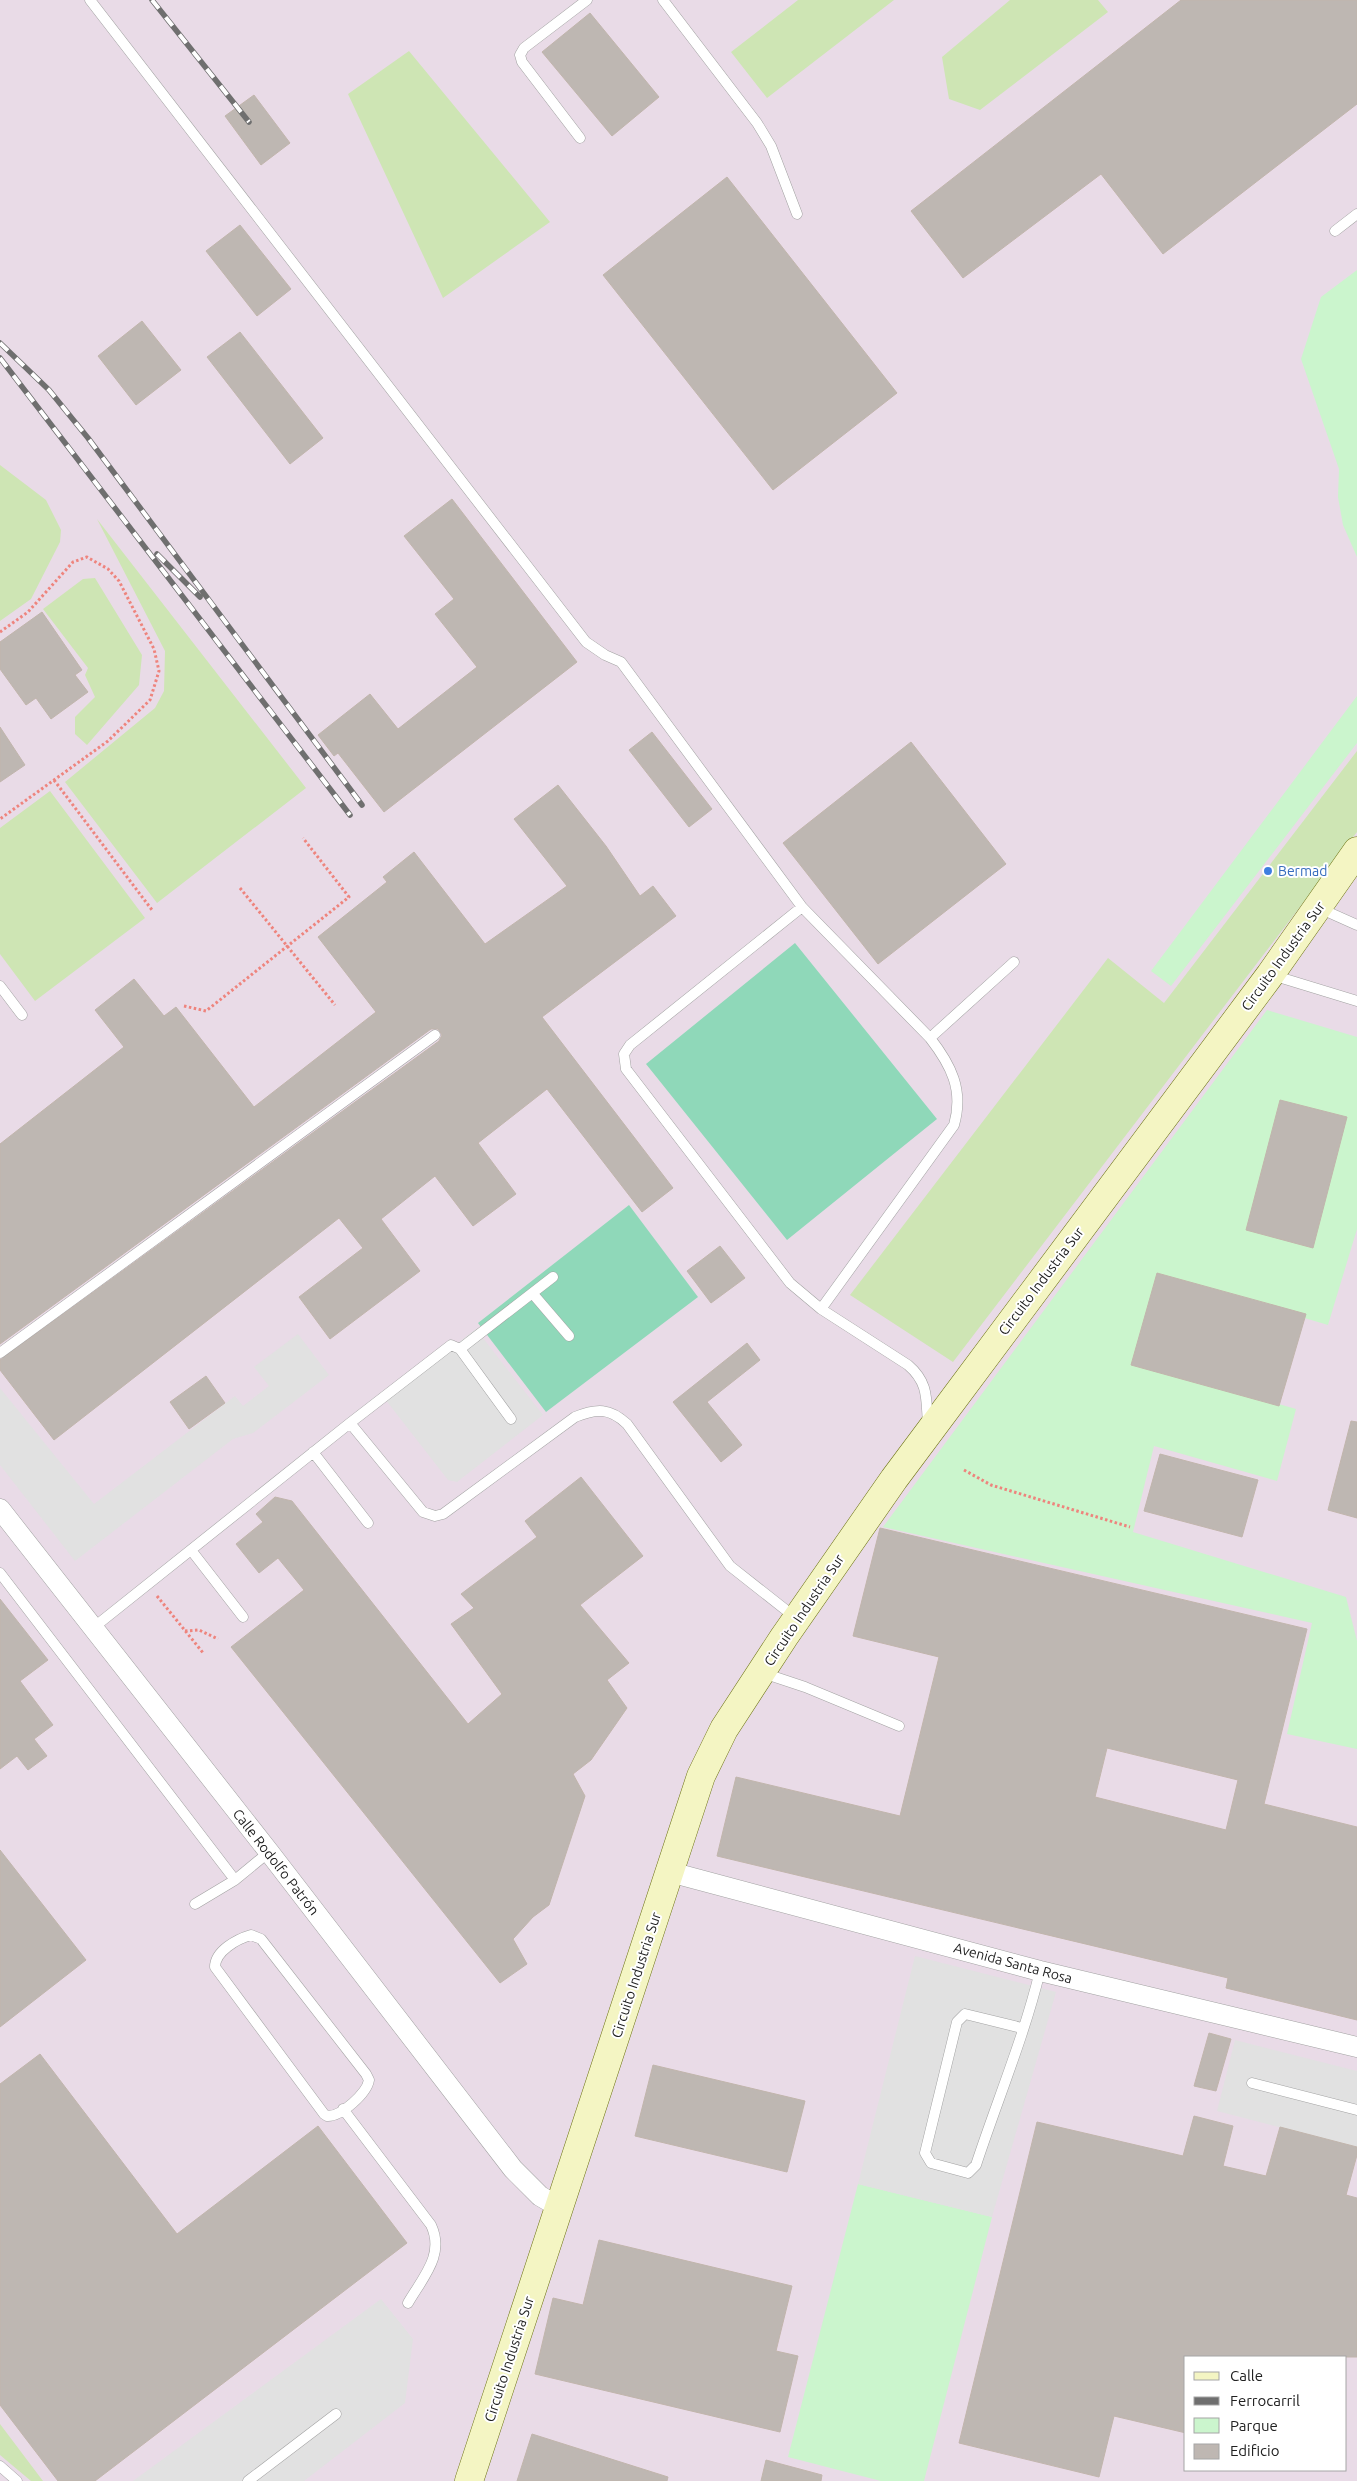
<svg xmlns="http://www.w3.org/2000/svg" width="1357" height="2481" viewBox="0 0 1357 2481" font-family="Ubuntu,sans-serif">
<rect width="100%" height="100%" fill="#f1eee9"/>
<path fill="#e9dbe7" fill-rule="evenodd" d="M0 0H1357V2481H0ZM1186 2357H1346V2470H1186Z"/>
<path fill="#cee5b4" d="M798 0H894L767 98 731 52Z
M1010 0H1098L1108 12 980 110 949 99 942 57Z
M409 51 550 222 443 298 348 94Z
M0 465 46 500 61 530 60 542 31 599 0 621Z
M97 519 306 788 157 903 65 782 155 708 164 691 165 651Z
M95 578 142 655 139 685 87 745 75 734V717L95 697 85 675 88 668 43 609 83 579Z
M1357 751V832L953 1362 850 1295 1108 958 1164 1003Z
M50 791 145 918 35 1001 0 954V828Z
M0 2424 43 2481H31L0 2455Z"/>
<path fill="#cbf5cd" d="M1357 270V557L1343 525 1338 497 1339 469 1301 359 1321 297Z
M1357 696V743L1171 986 1151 971Z
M1267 1010 1357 1037V1229L1328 1325 1161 1275 1134 1363 1296 1409 1277 1481 1154 1446 1133 1532 1346 1597 1357 1641V1749L1287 1734 1312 1623 883 1527Z
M858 2184 992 2217 924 2481H881L788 2457Z"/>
<path fill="#8fd8b9" d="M795 943 937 1119 787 1240 646 1064Z
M629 1205 698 1297 546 1412 478 1323Z"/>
<path fill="#e1e1e1" d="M476 1329 543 1415 457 1482 448 1480 385 1399Z
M298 1334 329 1375 253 1433 233 1439 75 1561 0 1465V1388L94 1504 235 1396 243 1406 269 1386 254 1367Z
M915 1956 1056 1992 992 2217 858 2184Z
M1235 2040 1357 2071V2147L1217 2111Z
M381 2299 413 2339 405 2403 304 2481H133Z"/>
<path fill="#beb7b2" stroke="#c1b5ac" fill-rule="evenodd" d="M1181 0H1357V104L1163 254 1101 174 963 278 911 211Z
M590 13 659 97 612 136 542 52Z
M254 95 290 143 261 165 225 116Z
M727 177 897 393 773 490 603 275Z
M240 225 291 289 257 316 206 251Z
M142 321 181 370 136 405 98 356Z
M240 332 323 438 290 464 207 357Z
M452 499 577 662 384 812 338 753 334 756 318 735 370 694 398 729 477 667 435 614 454 599 404 536Z
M42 612 82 670 75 675 88 692 51 719 36 698 26 705 0 669V642Z
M0 727 25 765 0 782Z
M652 732 712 809 689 827 629 750Z
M911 742 1006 864 878 964 783 843Z
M558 785 606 846 640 896 653 886 676 916 542 1017 673 1188 642 1212 547 1089 478 1143 516 1194 473 1226 435 1176 381 1219 420 1271 330 1339 299 1297 363 1248 339 1218 54 1440 0 1370V1360L439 1041 442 1035 438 1029H431L0 1344V1144L124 1047 95 1010 134 979 164 1016 176 1007 254 1107 376 1012 318 937 387 882 383 877 414 852 485 944 567 886 514 819Z
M1280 1100 1347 1117 1313 1248 1246 1230Z
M720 1246 745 1278 711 1303 687 1271Z
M1157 1273 1306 1314 1279 1406 1131 1365Z
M747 1343 760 1360 707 1402 742 1445 721 1462 673 1402Z
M206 1376 225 1403 189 1429 170 1402Z
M1351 1421 1357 1422V1518L1328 1510Z
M1160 1454 1258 1480 1242 1537 1144 1511Z
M581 1477 643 1556 580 1605 629 1663 607 1680 627 1708 591 1760 573 1774 585 1796 549 1905 533 1917 513 1939 527 1964 500 1983 231 1647 304 1590 278 1558 259 1573 236 1544 263 1522 256 1514 275 1497 292 1501 468 1724 502 1694 451 1624 474 1608 461 1594 537 1537 525 1521Z
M880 1528 1307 1629 1264 1804 1357 1827V2020L1226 1988 1228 1978 717 1856 736 1777 900 1816 939 1657 853 1636ZM1107 1748 1238 1780 1226 1830 1095 1797Z
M0 1599 48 1660 20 1681 53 1725 34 1739 47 1756 28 1770 17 1756 0 1769Z
M0 1850 86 1960 0 2027Z
M1209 2033 1231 2039 1216 2091 1194 2086Z
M40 2054 177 2234 318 2126 407 2243 95 2481H58L0 2405V2084Z
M653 2065 805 2101 787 2172 635 2136Z
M1194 2116 1233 2126 1223 2166 1266 2176 1280 2127 1357 2147V2155L1346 2195 1357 2198V2357H1186V2433L1114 2416 1099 2477 959 2443 1037 2122 1183 2156Z
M599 2240 792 2286 776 2351 798 2356 780 2432 535 2374 553 2298 583 2305Z
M532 2434 668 2477 667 2481H517Z
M766 2460 822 2475 821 2481H761Z"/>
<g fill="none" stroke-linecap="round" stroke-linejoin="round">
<g stroke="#a2a2a2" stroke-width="11">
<path id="service" d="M90 0 586 642 605 655 621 662 802 907
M663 0 757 123 771 146 797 214
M580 138 522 62 520 55 524 48 587 0
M1335 231 1357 214
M1319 908 1357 925
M1272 975 1357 1001
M0 986 22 1015
M930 1038 1014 962
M533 1294 569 1336
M821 1309 954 1125C964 1090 951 1065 930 1038L802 907 630 1045 624 1054 626 1069 790 1283 821 1309 908 1365C929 1383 926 1399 928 1425
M460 1349 553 1277
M0 1353 435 1035
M350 1423 451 1345 460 1349 511 1419
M313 1452 368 1523
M191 1550 243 1617
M0 1573 235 1880
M93 1628 350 1423 423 1512 435 1516 443 1514 575 1417C597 1408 610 1408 627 1424L730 1566 796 1618
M763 1673 805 1687 899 1726
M195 1904 235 1880 269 1852
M251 1935 261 1939 366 2074 369 2080C367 2093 341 2117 327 2116L324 2114 215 1967C215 1951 237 1939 251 1935Z
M1022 2028 965 2014 957 2022 925 2153 931 2163 968 2173 976 2165C997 2101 1024 2037 1040 1971
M1252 2083 1357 2110
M343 2109 431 2225C445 2255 423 2277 408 2303
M0 2466 17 2481
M248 2481 336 2414"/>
</g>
<g stroke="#a2a2a2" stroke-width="21">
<path id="minor" d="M0 1509 269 1852 513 2169 540 2196 559 2207
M670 1872 1040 1971 1357 2047"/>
</g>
<g stroke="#6a710f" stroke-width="29">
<path id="secondary" d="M469 2481 701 1776 724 1729 784 1637 894 1479 1270 975 1357 851"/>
</g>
<path stroke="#ee847d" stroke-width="3" stroke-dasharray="2.5 2.5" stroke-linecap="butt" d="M0 632 28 612 73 562 87 557 108 569 119 581 154 649 159 671 150 700 108 741 0 819
M54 780 152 910
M240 888 335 1005
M184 1006 206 1011 349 897 303 838
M964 1470 991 1485 1130 1527
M157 1596 204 1654
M185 1631 199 1630 218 1639"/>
<use href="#service" stroke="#fff" stroke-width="10"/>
<use href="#minor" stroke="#fff" stroke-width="20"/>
<use href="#secondary" stroke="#f4f5c3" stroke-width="28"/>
<g stroke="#6f6f6f" stroke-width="5.5">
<path id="rail" d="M152 0 249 122
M0 343 49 390 88 438 362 805
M0 358 350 815
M157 554 200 597"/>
</g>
<use href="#rail" stroke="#fff" stroke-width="4" stroke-dasharray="11" stroke-linecap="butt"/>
</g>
<circle fill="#3f7fe0" stroke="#fff" stroke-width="2" cx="1268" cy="871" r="5"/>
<g text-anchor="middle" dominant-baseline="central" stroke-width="4" stroke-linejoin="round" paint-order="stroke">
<g font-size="14" fill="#366cbe" stroke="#fff" text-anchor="start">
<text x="1278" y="871">Bermad</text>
</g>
<g font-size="14" fill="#212121" stroke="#fff">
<text transform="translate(1283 956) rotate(-54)">Circuito Industria Sur</text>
<text transform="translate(1041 1281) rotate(-53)">Circuito Industria Sur</text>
<text transform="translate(804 1610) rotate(-56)">Circuito Industria Sur</text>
<text transform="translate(276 1862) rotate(52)">Calle Rodolfo Patrón</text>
<text transform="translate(1013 1963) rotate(15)">Avenida Santa Rosa</text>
<text transform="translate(636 1975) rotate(-72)">Circuito Industria Sur</text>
<text transform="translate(509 2359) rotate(-72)">Circuito Industria Sur</text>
</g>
</g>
<rect x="1184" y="2356" width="162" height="115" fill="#ffffff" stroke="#a6a6a6"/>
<rect x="1194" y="2372" width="25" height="8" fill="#f4f5c3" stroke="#a6a6a6"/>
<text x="1230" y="2381" font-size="15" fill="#212121">Calle</text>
<rect x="1194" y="2397" width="25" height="8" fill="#6f6f6f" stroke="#a6a6a6"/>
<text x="1230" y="2406" font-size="15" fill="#212121">Ferrocarril</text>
<rect x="1194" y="2418" width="25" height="15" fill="#cbf5cd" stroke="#a6a6a6"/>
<text x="1230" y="2431" font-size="15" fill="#212121">Parque</text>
<rect x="1194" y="2444" width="25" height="15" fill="#beb7b2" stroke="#a6a6a6"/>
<text x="1230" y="2456" font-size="15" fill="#212121">Edificio</text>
</svg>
